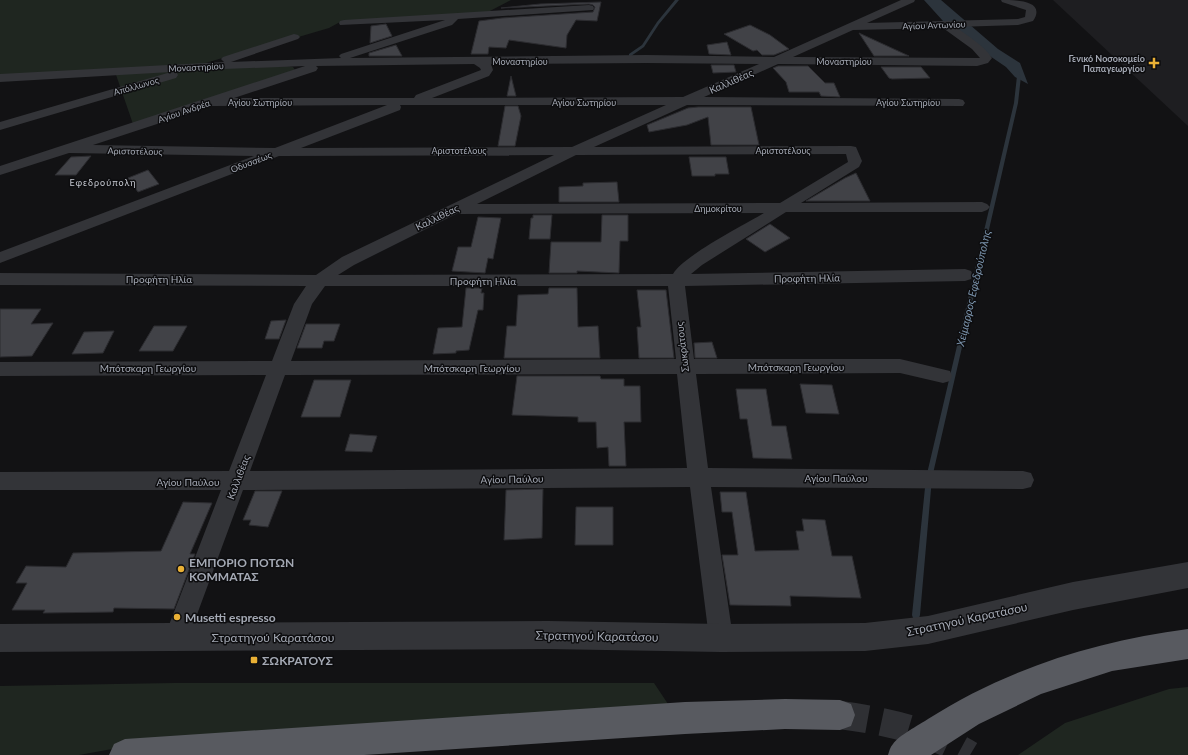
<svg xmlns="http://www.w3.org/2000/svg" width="1188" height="755" viewBox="0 0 1188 755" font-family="Lato,sans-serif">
<rect width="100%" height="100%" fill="#121214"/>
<path fill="#1e1e21" d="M1053 0H1188V126Z"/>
<path fill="#1f2620" d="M0 0H511L488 12 340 22 329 28 295 38 291 37 186 69 286 66 293 67 295 70 133 124 114 69 0 75Z
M174 683H654L674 713 140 744 79 755H0V686Z
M1188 687V755H1018L1065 723 1169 689Z"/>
<path fill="#2c343c" d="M924 0H941L998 49 1020 63 1028 84 1015 77 1006 67 962 37 943 21Z"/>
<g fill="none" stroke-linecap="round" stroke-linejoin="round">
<path fill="#2c343c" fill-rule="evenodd" d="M675 0H679L659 24 644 47 631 56H629V54L642 45 657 22Z
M1016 71H1018L1021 76 1018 103 932 478 920 615 919 618 916 619 913 618 912 615 926 478 1014 103 1017 76 1015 72Z"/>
</g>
<path fill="#414247" stroke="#2c2c30" d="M601 2 597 21 576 20 567 35 566 48 509 40 506 48 489 47 488 54H471L479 21 502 18 593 12 595 7 593 5 589 4 501 8 540 4Z
M386 24 392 36 370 43 371 26Z
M750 25 770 35 789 49 774 55H762L757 50 753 51 724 34Z
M859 33 909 56H874Z
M727 42 731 55 709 54 707 45Z
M396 45 402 56H369V53Z
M711 65H734L736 72 713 73Z
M778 66H808L825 83H834L840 97 821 96 819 92H789L786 82 773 68Z
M881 67H921L930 78 892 79 889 78Z
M511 76 516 96H507Z
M505 106H518L521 116 515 146H498Z
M698 107H751L759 145H711L708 117 687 125 649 132 647 125 688 108Z
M91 156 76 175H55L71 157Z
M689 157H726L729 174H715V176H692Z
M148 170 159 184 138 192 128 178Z
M856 173 870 201H806L845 178Z
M617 182 619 202H559V187L583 186V183Z
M533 215H552L550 239H529L531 218H533Z
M602 215H628V241H620L619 273 577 271V273H549L551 242H601Z
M478 217 501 218 493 259 488 258 485 273 452 271 458 247H471Z
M770 224 790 238 765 252 746 239Z
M466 288H482L481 293H484L483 310H478L469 350 456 351V353L433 354 438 328 462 327Z
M549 288H577L578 327 598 326 600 358H504L507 326H516L518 295 548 294Z
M637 290H666L674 358H639L637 327H641Z
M0 309H41L31 324 53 323 32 356 0 357Z
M286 320 279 339H265L271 321Z
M306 324H340L334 341H324L322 348H297Z
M154 326H187L173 351H139Z
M114 331 103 353 72 354 84 332Z
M712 342 717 358H695L694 343Z
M517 376H600L601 379H624V386H640L641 422H624L626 466H609L608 447 597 448 596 422H578V417L512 415Z
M314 380H351L340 417H301Z
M800 384 832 385 839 414 806 413Z
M736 389H766L772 426H786L792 459 753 458 747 419H740Z
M350 434 377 436 372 452 345 451Z
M543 489 542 538 504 540 506 490Z
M255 491H282L268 527 249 525 251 520H243Z
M720 492H746L755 551 799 550 796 531H804L802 519 825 520 832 556H852L861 598 790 596 791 606 730 605 722 555H738L732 512H722Z
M183 502 212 503 190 554H195L174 609 114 608 113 612 43 613 45 610H12L27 583H16L26 566 66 567 73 553 161 551Z
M576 507H613V545H575Z"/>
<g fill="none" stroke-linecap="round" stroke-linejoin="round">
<path stroke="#2f3034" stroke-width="28" stroke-dasharray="28 14" stroke-linecap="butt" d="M840 715C886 721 930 731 970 755"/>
<path fill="#333438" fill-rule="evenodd" d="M901 0H915L914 2 867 23 1018 19 1025 17 1026 10 1002 2 1001 0C1015 0 1047 0 1033 21L1018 25 956 27C969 37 983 45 992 58L988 63 977 66 778 64 704 97 959 99 963 100 965 103 963 106 687 105 594 147 851 146 856 147 862 161 859 167 801 203 982 202 987 204 990 207 987 210 982 212H786L702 265 691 274 965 269 971 271 973 275 971 279 965 281 685 286 694 359H900L950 371 952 376 950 381 943 383 900 373 696 374 708 468 1023 471 1031 473 1034 480 1031 487 1023 489 711 487 733 638 730 647 721 650 712 647 709 638 690 487 243 490 185 647 176 650 167 647 164 638 221 490H0V472L229 471 266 375 0 376V362L272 361 294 304 306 286 0 285V273L316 275 342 257 554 155 279 156 0 263V252L254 156 69 153 0 175V166L305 66 172 71 176 72 178 75 176 78 0 130V122L171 72 0 82V74L224 62 221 59 223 57 294 34 298 35 300 37 298 39 231 62 341 58 339 56 341 54 445 20 340 25 339 23 340 21 344 20 589 5 593 6 594 8 593 10 458 19 452 25 350 58 646 55 774 57ZM943 28 972 49 980 58 793 57 853 30ZM646 63 759 64 683 97 432 98 489 76 493 70 491 64ZM474 64 480 68 481 70 416 95 414 98H234L316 71 318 68 316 66ZM387 105 275 148 93 145 212 106ZM400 105H666L572 147 301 148 400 110 401 107ZM846 154 848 162 780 203 477 204 576 155ZM458 213 459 214 764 213C744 225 683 256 673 274L338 275 354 265ZM325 286H668L676 359 291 361 312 304ZM677 374 687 468 250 471 285 375Z"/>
<path fill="#333438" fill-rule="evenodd" d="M1188 562V588L1073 610 928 644 865 651 721 652 548 649 0 652V624L548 621 721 624 865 623 928 616 1073 582Z"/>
<path fill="#585a60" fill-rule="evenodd" d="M1188 629V659L1112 671 1041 694 979 724 931 755H888C889 752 890 747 893 744 898 736 919 725 928 719 1006 669 1096 641 1188 629Z
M785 699 840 700 851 704 855 715 851 726 840 730 785 729 685 734 364 755H109L114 744 125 739 685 702Z"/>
</g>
<g fill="#e9b035" stroke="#0d0d0f" stroke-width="1.5">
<path d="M1152 57h4v4h4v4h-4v4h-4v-4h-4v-4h4z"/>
<circle cx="181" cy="569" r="4"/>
<circle cx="177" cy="617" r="4"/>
<rect x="250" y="656" width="8" height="8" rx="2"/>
</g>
<g text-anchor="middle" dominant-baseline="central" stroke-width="3" stroke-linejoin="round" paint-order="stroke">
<g font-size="9" fill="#a4a9b4" stroke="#0d0d0f">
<text transform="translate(934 25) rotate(-2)">Αγίου Αντωνίου</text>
<text x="520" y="61">Μοναστηρίου</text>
<text x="844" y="61">Μοναστηρίου</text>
<text transform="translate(196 67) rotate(-3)">Μοναστηρίου</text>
<text transform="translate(136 86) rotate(-16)">Απόλλωνος</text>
<text x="260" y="102">Αγίου Σωτηρίου</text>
<text x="584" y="102">Αγίου Σωτηρίου</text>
<text x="908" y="102">Αγίου Σωτηρίου</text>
<text transform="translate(184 111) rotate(-19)">Αγίου Ανδρέα</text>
<text x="459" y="150">Αριστοτέλους</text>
<text x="783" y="150">Αριστοτέλους</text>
<text transform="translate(135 151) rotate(1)">Αριστοτέλους</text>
<text transform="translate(251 162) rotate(-21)">Οδυσσέως</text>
<text x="718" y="208">Δημοκρίτου</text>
</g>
<g font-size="9" font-weight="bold" fill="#a4a9b4" stroke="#0d0d0f" text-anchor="end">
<text x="1145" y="58">Γενικό Νοσοκομείο<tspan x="1145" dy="10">Παπαγεωργίου</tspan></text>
</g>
<g font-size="9" letter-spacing="1" fill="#c5c8d0" stroke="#0d0d0f">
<text x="103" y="182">Εφεδρούπολη</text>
</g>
<g font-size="10" fill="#a4a9b4" stroke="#0d0d0f">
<text transform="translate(731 81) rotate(-24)">Καλλιθέας</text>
<text transform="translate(437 217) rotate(-26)">Καλλιθέας</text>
<text transform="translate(807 278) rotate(-1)">Προφήτη Ηλία</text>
<text x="159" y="279">Προφήτη Ηλία</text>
<text x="483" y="281">Προφήτη Ηλία</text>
<text transform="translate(682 347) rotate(-97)">Σωκράτους</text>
<text x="796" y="367">Μπότσκαρη Γεωργίου</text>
<text x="148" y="368">Μπότσκαρη Γεωργίου</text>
<text x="472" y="368">Μπότσκαρη Γεωργίου</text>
<text transform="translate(238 477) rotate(-69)">Καλλιθέας</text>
<text x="836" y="478">Αγίου Παύλου</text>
<text transform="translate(512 479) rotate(-1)">Αγίου Παύλου</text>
<text x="188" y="482">Αγίου Παύλου</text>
</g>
<g font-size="11" font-style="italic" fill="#7c95ae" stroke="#0d0d0f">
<text transform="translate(973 288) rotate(-77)">Χείμαρρος Εφεδρούπολης</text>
</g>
<g font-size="12" font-weight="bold" fill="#a4a9b4" stroke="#0d0d0f" text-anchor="start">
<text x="189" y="562">ΕΜΠΟΡΙΟ ΠΟΤΩΝ<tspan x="189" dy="14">ΚΟΜΜΑΤΑΣ</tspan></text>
<text x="185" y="617">Musetti espresso</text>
<text x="262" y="660">ΣΩΚΡΑΤΟΥΣ</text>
</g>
<g font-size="12" fill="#a4a9b4" stroke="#0d0d0f">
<text transform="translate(967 619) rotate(-12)">Στρατηγού Καρατάσου</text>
<text transform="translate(597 636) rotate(1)">Στρατηγού Καρατάσου</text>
<text x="273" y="637">Στρατηγού Καρατάσου</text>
</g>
</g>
</svg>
